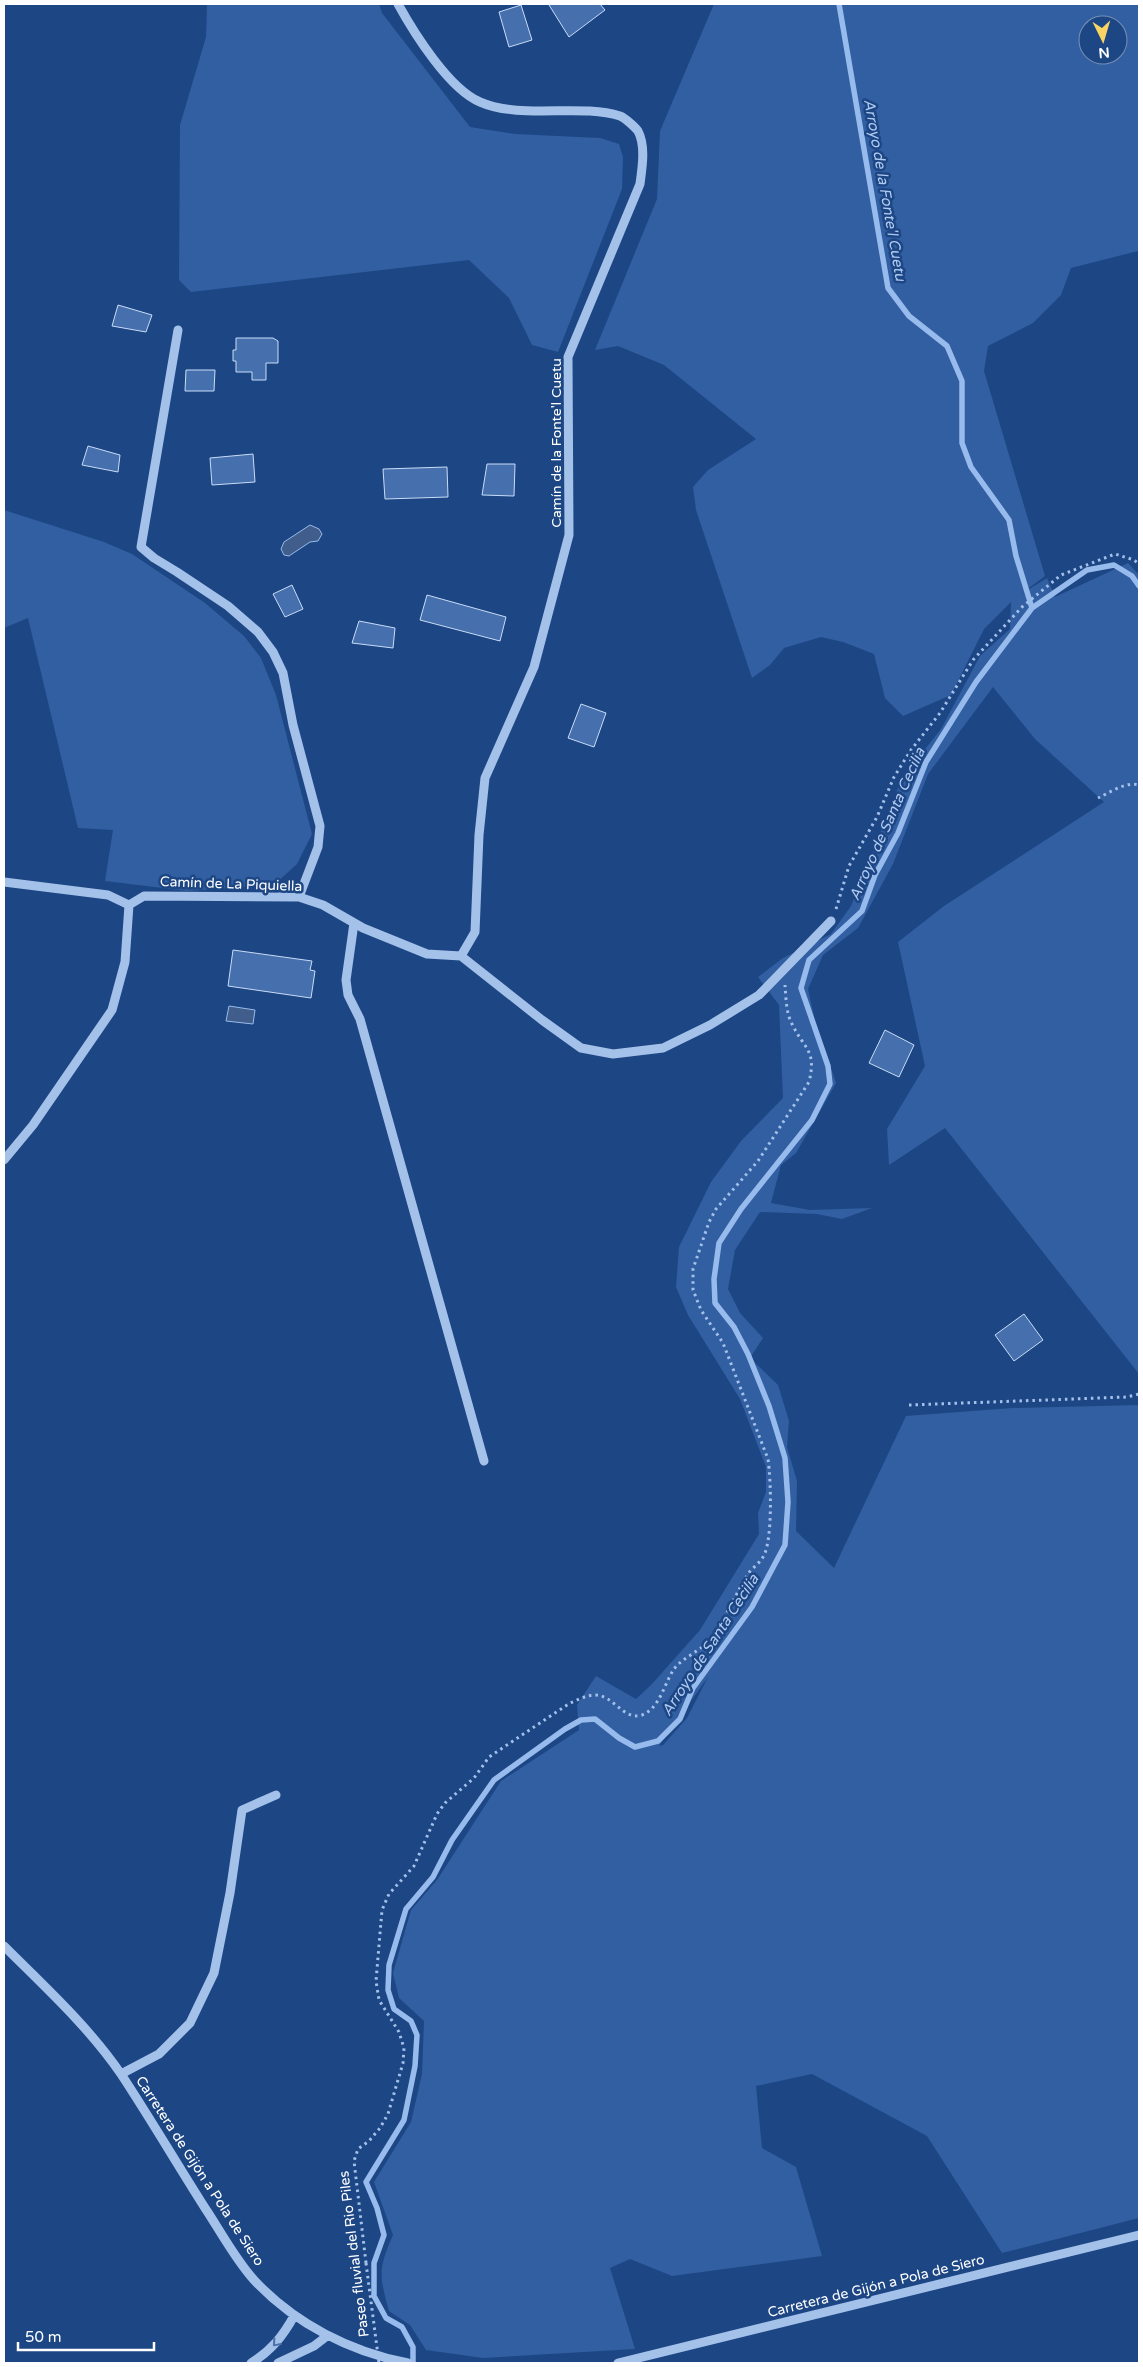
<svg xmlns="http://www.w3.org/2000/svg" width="1143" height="2367" viewBox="0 0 1143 2367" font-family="'Varela Round',sans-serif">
<rect width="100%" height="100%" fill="#1d4684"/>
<path fill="#315fa2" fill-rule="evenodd" d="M207 4H379L382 13 470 127 515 134 600 138 619 144 623 157 622 189 558 352 532 345 509 298 469 260 191 292 179 280 180 125 206 37Z
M714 4H1139L1138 251 1071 268 1061 295 1033 323 988 346 984 371 1045 576 1021 594 1047 578 1055 597 1128 563 1139 575V1374L945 1128 889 1165 887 1129 925 1066 898 942 944 906 1104 802 1035 739 993 687 928 774 893 864 858 928 823 955 808 989 815 1021 836 1083 796 1153 781 1165 771 1203 810 1210 872 1208 842 1219 817 1214 760 1212 735 1250 728 1289 740 1313 763 1338 750 1358 778 1385 789 1421 787 1447 797 1481 796 1531 834 1568 906 1416 1012 1408 1139 1405V2218L1002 2253 927 2136 812 2074 756 2086 762 2148 796 2167 822 2256 672 2276 630 2259 610 2268 635 2349 483 2358 426 2350 410 2325 389 2311C379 2275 378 2269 393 2235L374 2182 411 2122 422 2074 424 2021 399 1998 393 1973 411 1910 437 1880 501 1781 579 1730 577 1705 596 1676 636 1699 652 1684 700 1630 759 1534 758 1513 766 1492V1467L740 1399 688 1315 676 1287 679 1247 711 1182 741 1141 783 1098 779 1005 758 977 783 958 831 934 851 906 902 778 941 729 980 656 1010 629 1011 602 984 629 951 695 903 716 885 698 874 654 843 642 821 637 784 648 770 665 752 678 696 510 693 487 708 470 756 439 664 365 618 346 595 350 657 199 660 131ZM1088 25H1118V55H1088ZM708 1677 687 1718 663 1745 659 1746Z
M4 510 104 542 132 554 205 603 244 636 261 658 276 695 312 834 297 864 274 885 187 891 105 881 113 830 78 828 28 618 4 628Z"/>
<path fill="#405d8b" stroke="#97bbec" d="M310 525 319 529 322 534 318 541 310 542 289 556 284 555 281 549 284 542Z
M229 1006 255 1010 253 1024 226 1021Z"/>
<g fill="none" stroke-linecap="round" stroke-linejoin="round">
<path stroke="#97bbec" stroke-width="5.5" d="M839 4 888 288 909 316 947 346 962 381V443L971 467 1009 520 1016 556 1032 608
M413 2363V2347L402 2327 386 2318 374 2296V2263L384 2235 377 2208 366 2182 404 2120 415 2066 417 2035 411 2021 394 2009 388 1990 389 1965 406 1909 433 1877 452 1840 494 1780 565 1729 581 1720 595 1719 619 1738 635 1747 658 1741 680 1719 693 1688 752 1607 785 1545 788 1502 785 1458 769 1406 748 1354 734 1327 715 1303 714 1279 719 1243 741 1209 812 1120 830 1084 828 1066 801 988 809 960 862 911 875 875 898 833 926 762 976 682 1032 608 1087 570 1114 565 1132 576 1139 586"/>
</g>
<path fill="#4570ad" stroke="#c9dcf8" d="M551 4H600L605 10 569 37 549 5Z
M521 5 532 40 509 47 499 12Z
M118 305 152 315 146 332 112 326Z
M236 338H273L278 341V363H266V380H252V372H236V361H233V350H236Z
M186 370H215L214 391H185Z
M88 446 120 455 118 472 82 465Z
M253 454 255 482 212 485 210 458Z
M487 464H515L514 496 482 495Z
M447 467 448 497 385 499 383 469Z
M292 585 303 609 285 617 273 594Z
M427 595 506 617 500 641 420 620Z
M359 621 395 628 393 648 352 643Z
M581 704 606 713 594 747 568 738Z
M233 950 312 961 310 970 315 971 311 998 228 986Z
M885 1030 914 1045 899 1077 869 1063Z
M1024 1314 1043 1340 1014 1361 995 1335Z"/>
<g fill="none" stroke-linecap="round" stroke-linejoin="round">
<path stroke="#a4c1ea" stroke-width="3" stroke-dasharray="2.5 4" stroke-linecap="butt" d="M1098 798C1109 793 1126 781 1139 785
M836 909 849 866 877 817 894 777 911 750 940 713 973 660 1022 607 1061 575 1115 554 1134 560 1139 564
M909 1405 1127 1397 1139 1394
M366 2263 354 2161 358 2149 369 2141 380 2128 388 2114 403 2063 404 2048 399 2032 379 2000 376 1981 382 1910 389 1894 414 1866 437 1814 445 1803 474 1778 489 1757 570 1703C578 1700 586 1695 595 1695 614 1695 623 1721 642 1715 660 1708 664 1684 674 1669 684 1656 702 1651 712 1637 726 1618 735 1595 748 1574 752 1568 759 1564 763 1557 773 1542 771 1479 768 1459L723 1343 701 1310 693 1290V1269L709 1222 716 1209 758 1161 809 1082C817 1050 804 1049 792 1024 786 1013 786 998 785 985"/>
<path stroke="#a4c1ea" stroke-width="9" d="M398 4C414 33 449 89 480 102 521 120 580 103 620 116 625 118 635 127 638 131 646 146 642 168 640 184L568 357 569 535 534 667 485 778 479 835 475 932 461 956
M178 330 141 547 154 558 177 572 228 606 258 632 273 652 283 673 293 725 320 826 318 847 299 897
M4 882 108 895 129 905 144 896 299 897 323 905 363 928 427 954 461 956 542 1020 581 1048 613 1054 663 1048 710 1025 759 995 831 921
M354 923 346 980 348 995 360 1019 484 1461
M4 1160 33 1125 112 1010 125 962 129 905
M4 1946C45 1987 88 2026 121 2074 150 2118 177 2164 205 2208 221 2232 235 2259 254 2280 295 2324 351 2352 408 2363
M121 2074 159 2054 190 2023 214 1973 230 1893 242 1810 276 1795
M251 2363C271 2351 283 2336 294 2316
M278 2363 314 2346 327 2336
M618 2363 1139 2235"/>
<path stroke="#a4c1ea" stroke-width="3" stroke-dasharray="2.5 4" stroke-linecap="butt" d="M366 2263 379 2363"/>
</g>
<defs><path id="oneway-chevron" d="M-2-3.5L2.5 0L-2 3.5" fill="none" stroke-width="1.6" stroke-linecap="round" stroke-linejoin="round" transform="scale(1.25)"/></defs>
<use stroke="#4c71a8" href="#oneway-chevron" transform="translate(276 2343) rotate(131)"/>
<g text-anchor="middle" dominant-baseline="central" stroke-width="5" stroke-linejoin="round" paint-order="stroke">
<g font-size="14" fill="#fff" stroke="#1d4684">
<text transform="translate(556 443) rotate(-90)">Camín de la Fonte'l Cuetu</text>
<text transform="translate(231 884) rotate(2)">Camín de La Piquiella</text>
<text transform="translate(200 2171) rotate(57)">Carretera de Gijón a Pola de Siero</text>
<text transform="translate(354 2254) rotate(-97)">Paseo fluvial del Rio Piles</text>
<text transform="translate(876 2286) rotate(-14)">Carretera de Gijón a Pola de Siero</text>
</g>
<g font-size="15" font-style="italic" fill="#b0cbf2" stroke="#1d4684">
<text transform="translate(885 190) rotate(80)">Arroyo de la Fonte'l Cuetu</text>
<text transform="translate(887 824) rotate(-66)">Arroyo de Santa Cecilia</text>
<text transform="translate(710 1645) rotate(-57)">Arroyo de Santa Cecilia</text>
</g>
</g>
<rect width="1143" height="2367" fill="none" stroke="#ffffff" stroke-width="10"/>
<g transform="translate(1103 40) rotate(175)"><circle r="24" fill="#1d4684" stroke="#7790b5"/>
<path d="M0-4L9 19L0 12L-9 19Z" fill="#fad463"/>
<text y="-8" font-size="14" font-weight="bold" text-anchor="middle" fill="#ffffff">N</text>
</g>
<path d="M18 2342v8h136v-8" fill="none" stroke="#ffffff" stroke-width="2.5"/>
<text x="25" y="2342" font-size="15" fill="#ffffff" stroke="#1d4684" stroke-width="4" paint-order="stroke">50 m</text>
</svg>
